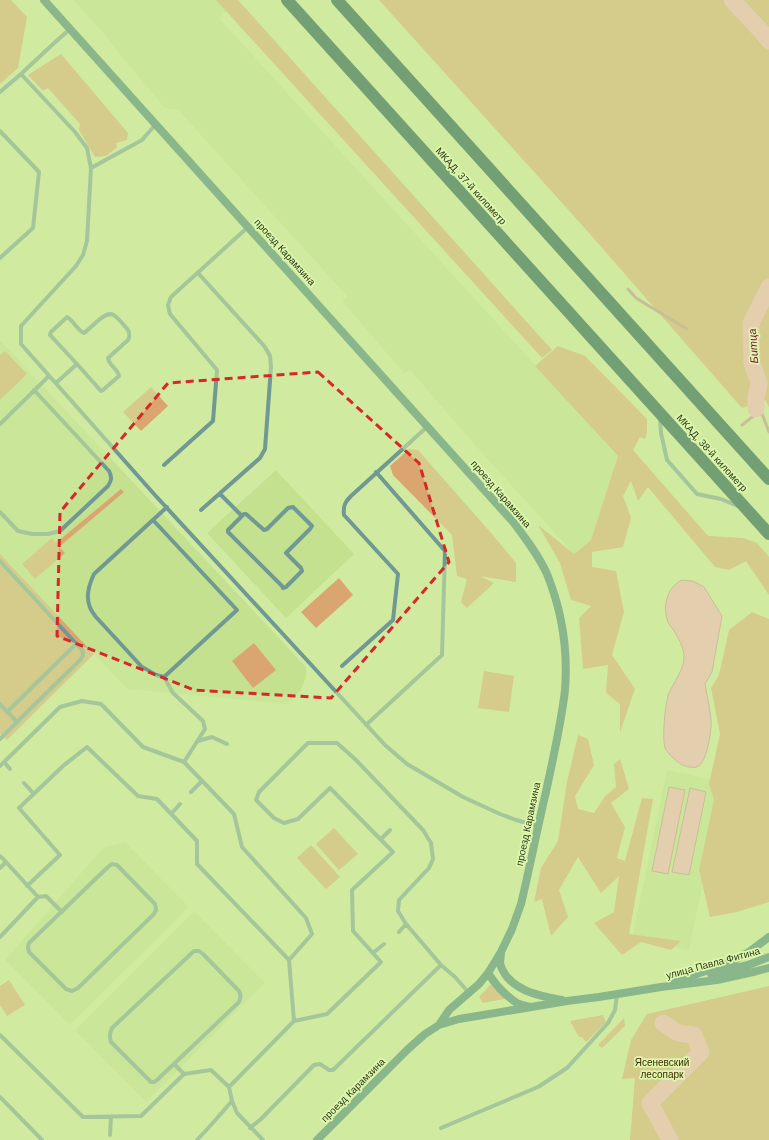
<svg xmlns="http://www.w3.org/2000/svg" width="769" height="1140" viewBox="0 0 769 1140" font-family="Helvetica,sans-serif">
<rect width="100%" height="100%" fill="#d0eba0"/>
<path fill="#c4e190" d="M73 0H216L226 11 219 18 618 456 591 540 574 554 482 453 410 370 404 373 342 301 347 296 178 110 165 108 117 51 106 36Z
M0 340 306 667V677L301 690 287 704 127 689 0 554Z
M276 470 354 554 286 618 207 533Z
M667 770 724 782 689 950 632 939Z
M125 842 189 907 70 1025 5 960 103 848Z
M194 911 265 983 146 1102 75 1030Z"/>
<path fill="#dba571" d="M0 0H11L27 17 18 68 0 84Z
M216 0H238L552 350 542 358Z
M379 0H769V407L765 400 742 408 582 225Z
M61 54 128 133 127 140 116 143 117 147 106 156 95 157 79 130 80 124 48 88 43 91 28 75Z
M558 346 585 356 647 419V432L645 439 640 437 633 450 708 536 743 538 757 543 769 557V595L746 561 729 570 715 567 648 487 638 501 631 481 623 496 631 518 623 547 592 552V567L616 571 624 612 612 655 635 689 620 732V704L606 693 608 665 583 669 579 618 591 606 571 600 560 563 538 525 574 554 591 540 618 456 535 366Z
M5 351 27 374 0 400V355Z
M151 387 168 406 141 431 123 412Z
M409 449 418 450 492 534 516 563V582L480 576 494 583 467 608 461 602 467 579 457 576 452 535 393 475 390 466Z
M121 489 124 492 59 547 65 553 35 579 22 564 52 538 56 543Z
M0 554 94 654 7 740 0 734Z
M339 578 353 595 316 628 301 612Z
M752 612 769 619V902L737 912 710 917 699 870 714 800 709 784 720 734 711 688 719 675 729 630Z
M254 643 276 670 253 688 232 661Z
M484 671 514 676 509 712 478 708Z
M578 735 588 739 594 765 575 796 578 809 594 813 605 796 616 787 614 764 620 759 629 789 611 803 625 827 617 858 625 861 642 798 653 799 629 934 681 941 671 950 641 942 622 955 594 923 614 912 619 876 601 893 578 857 559 890 568 917 551 936 542 899 534 902 541 868 558 841 567 782Z
M334 828 358 854 339 870 316 844Z
M311 845 340 877 326 889 297 858Z
M9 980 25 1005 7 1016 0 1005V986Z
M490 985H494L509 998 483 1003 479 997Z
M769 986V1140H630L635 1078 622 1079 631 1040 647 1014Z
M603 1015 606 1022 586 1042 582 1037H579L570 1021Z
M624 1018 625 1026 602 1048 598 1045Z"/>
<path fill="#fbabbd" stroke="#be898c" d="M682 580 693 581 704 587 722 616 712 672 705 684C707 696 710 708 711 720 712 729 707 764 697 767 694 768 687 767 685 766 678 764 668 754 665 748 662 738 665 703 669 693 673 684 685 667 684 657 684 649 680 641 676 634 674 630 670 626 668 622 662 606 667 587 682 580Z
M669 787 685 790 668 874 652 871Z
M690 788 706 792 689 875 672 872Z"/>
<g fill="none" stroke-linecap="round" stroke-linejoin="round">
<path stroke="#be898c" stroke-width="3" d="M628 289 636 298 687 329
M756 398 769 432
M742 425 761 410"/>
<path stroke="#fbabbd" stroke-width="17" d="M732 0 763 33 769 41
M756 409V398L759 383 752 363 751 323 769 287
M663 1023 678 1033 694 1035 701 1052 650 1103 670 1140"/>
<path stroke="#709993" stroke-width="4" d="M70 29 52 45 21 74 75 132 87 148 91 168 87 241 83 255 76 266 21 326V344L154 494 385 745 407 764 463 797 500 814 516 820 538 826
M0 92 21 74
M0 131 39 172 33 228 0 258
M91 168 142 140 156 124
M198 273 265 347 270 356 271 367 265 449 260 458 201 510
M56 383 77 364 101 391 103 390 119 376C118 369 109 366 108 358L128 340C130 336 130 334 128 330 124 325 120 320 115 316 106 308 92 328 84 333 77 330 74 321 67 317L51 332 50 335 51 336 77 364
M660 417 661 433 667 460 697 494 721 499 740 507
M0 424 49 376
M164 465 213 421 217 370 170 314 168 305 171 297 248 227
M220 494 242 516 228 530V532L282 586 283 588 286 587 302 571 301 568 286 553 310 529 312 526 293 507 288 508 267 529 264 530 246 514H244L242 516
M0 512 18 531 32 534H48L60 531 108 486C112 480 112 477 109 471L34 390
M153 520 237 610 164 677 156 675 142 667 96 617C84 603 87 589 94 574L167 507
M0 561 82 650C84 654 83 657 80 660L17 722
M342 666 393 620 398 574 344 515C343 506 345 502 351 496L428 426
M164 677 173 693 203 721 205 729 184 762
M0 704 17 722 0 739
M7 712 76 644
M366 725 442 655 445 551 376 472
M198 741 212 737 227 744
M4 762 10 769
M0 766 60 707 82 701 101 704 143 747 184 762 234 814 242 847 306 918 312 934 289 960 294 1021
M24 783 34 794
M191 792 202 781
M171 814 180 804
M381 839 390 830
M0 856 6 862 0 868
M112 864 117 865 155 904 156 910 154 914 78 988 72 991 66 989 29 952 28 947 29 943 109 866Z
M27 886 60 855 19 808 63 766 87 747 138 796 157 799 197 841V864L289 960
M38 897 46 896 62 912
M399 932 406 924
M0 937 38 897 6 862
M194 951H199L203 954 239 991C241 995 241 997 239 1002L157 1080 154 1082H151L111 1042C109 1036 110 1033 112 1028Z
M373 953 384 944
M0 1035 83 1117 141 1116 184 1074 211 1070 229 1087
M174 1064 184 1074
M0 1097 42 1140
M250 1128 261 1119 314 1065 320 1064 329 1070H333L441 965
M441 1128 538 1087 567 1068 608 1023 615 1010 617 995
M110 1135 111 1117
M197 1140 211 1125 232 1101
M263 1140 237 1113 232 1101 229 1087 294 1021 327 1014 381 962 353 931 352 890 393 852 330 788 298 819 284 823 274 818 256 800 259 792 308 743H337L355 759 423 830 431 843 433 859 429 868 399 900 398 911 406 924 441 965 455 977 469 993"/>
<path stroke="#34776f" stroke-width="8" d="M44 0 514 523C526 539 539 556 547 574 562 611 568 651 565 690 561 725 553 758 546 792 537 829 530 867 521 904L512 929 501 952 488 973 479 984 449 1010 439 1025 425 1034 407 1050 317 1140
M501 953C501 956 500 960 500 963 501 968 504 973 507 977 521 993 542 996 562 1000
M488 973C495 984 506 996 517 1003 521 1005 526 1006 530 1007
M711 974 748 965 769 957
M675 982 733 961 749 952 769 937
M439 1025 459 1019 567 1001 599 997 661 987 717 980 753 972 769 968"/>
<path stroke="#00433d" stroke-width="12" d="M287 0 769 534
M337 0 769 479"/>
</g>
<path d="M0 0H769V1140H0ZM318 372 419 463 449 562 331 698 194 690 57 636 60 512 168 383Z" fill="#d0eba0" fill-opacity=".55" fill-rule="evenodd"/>
<path fill="none" stroke="#d62828" stroke-width="3" stroke-dasharray="8 5" stroke-linejoin="round" d="M318 372 419 463 449 562 331 698 194 690 57 636 60 512 168 383Z"/>
<g text-anchor="middle" dominant-baseline="central" stroke-width="3.5" stroke-linejoin="round" paint-order="stroke">
<g font-size="10" fill="#2f391b" stroke="#ddf8ad">
<text transform="translate(471 186) rotate(48)">МКАД, 37-й километр</text>
<text transform="translate(285 252) rotate(48)">проезд Карамзина</text>
<text transform="translate(712 453) rotate(48)">МКАД, 38-й километр</text>
<text transform="translate(501 494) rotate(49)">проезд Карамзина</text>
<text transform="translate(528 824) rotate(-78)">проезд Карамзина</text>
<text transform="translate(713 963) rotate(-15)">улица Павла Фитина</text>
<text transform="translate(353 1090) rotate(-45)">проезд Карамзина</text>
</g>
<g font-size="10" fill="#432707" stroke="#ddf8ad">
<text x="662" y="1062">Ясеневский<tspan x="662" dy="12">лесопарк</tspan></text>
</g>
<g font-size="11" font-style="italic" fill="#86123f" stroke="#ddf8ad">
<text transform="translate(753 346) rotate(-94)">Битца</text>
</g>
</g>
</svg>
